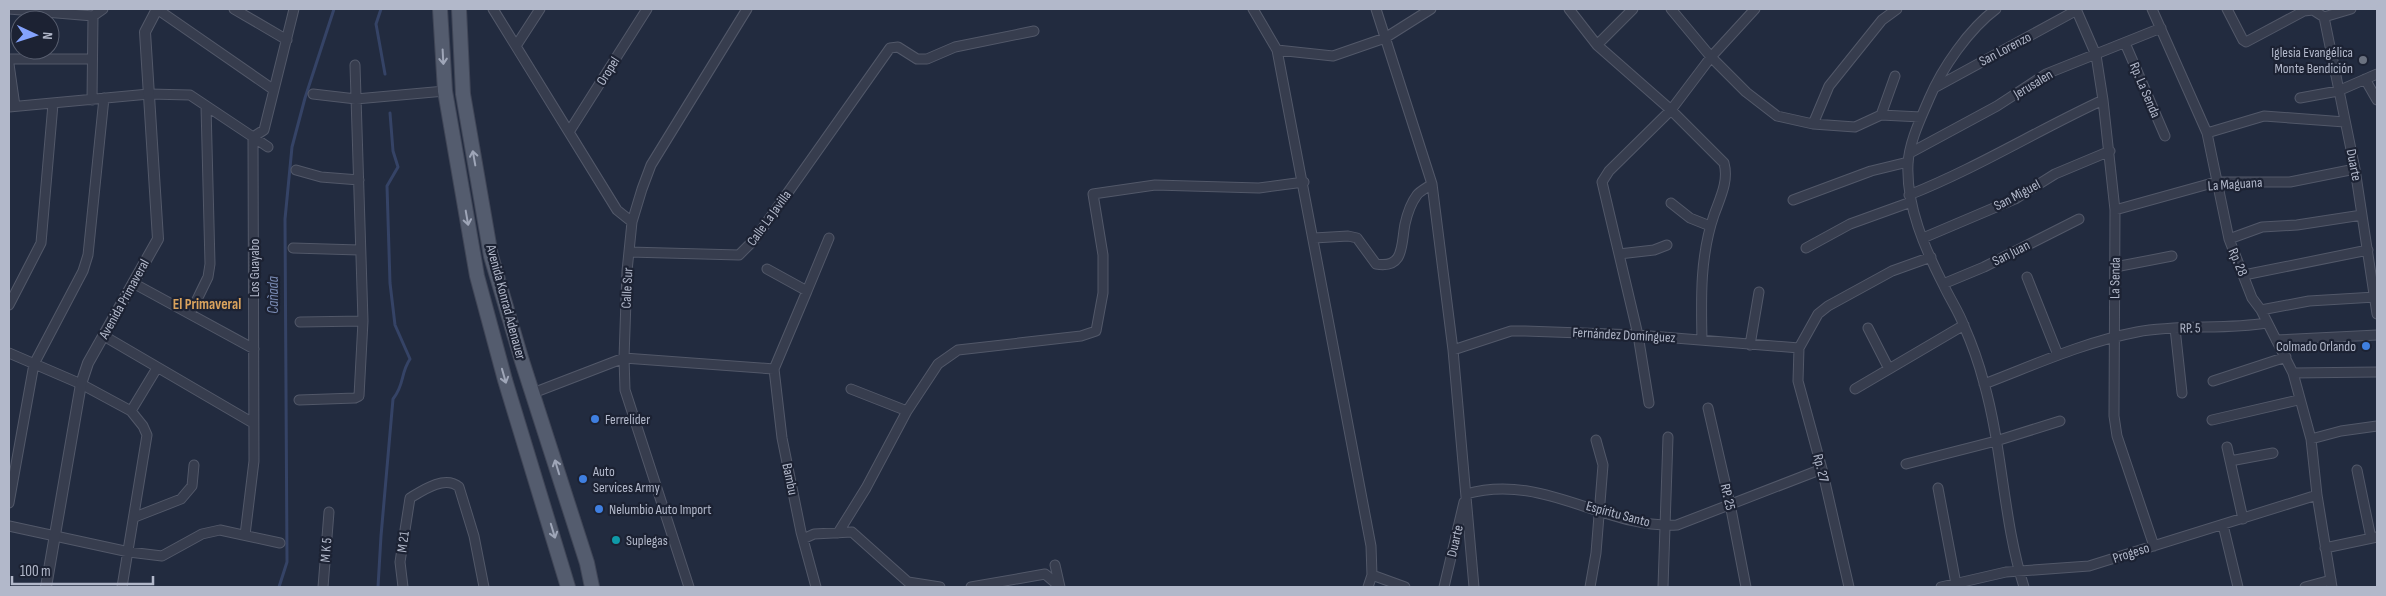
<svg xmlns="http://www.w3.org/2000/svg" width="2386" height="596" viewBox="0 0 2386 596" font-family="'Sofia Sans Condensed',sans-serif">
<rect width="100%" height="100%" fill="#222b3f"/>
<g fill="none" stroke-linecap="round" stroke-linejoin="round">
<path stroke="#354366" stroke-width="3" d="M381 9 376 24 385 74
M279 587 287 562 285 219 292 147 305 98 334 9
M378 587 381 536 393 399C405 384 400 374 410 359L395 325 390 283 387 186 398 167 393 151 390 113"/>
<g stroke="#525869" stroke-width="11">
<path id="minor" d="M9 9 93 16 103 9
M157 9 274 90
M234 9 287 40
M493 9 617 210 632 222
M1253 9 1277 50 1333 56 1385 38 1431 9
M1376 9 1432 184 1453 350 1474 587
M1569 9 1597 45 1671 110 1724 163C1729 181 1720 198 1714 215 1700 256 1701 298 1702 340
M1755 9 1711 57 1746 92 1777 116 1813 124
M1897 9 1882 20 1829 86 1813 124 1855 127 1881 115 1921 117
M1996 9C1969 29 1942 68 1929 99 1921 118 1909 142 1908 164 1906 206 1925 249 1944 286 1950 299 1959 312 1964 326 1972 344 1979 364 1984 383 2003 450 2003 521 2024 587
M2076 9 2096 55 2103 100 2115 210 2114 416 2117 436 2154 546
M2152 9 2207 133 2229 239 2252 298 2261 310 2293 373 2311 439 2317 495 2332 587
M2227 9 2243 40 2246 42 2304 11 2313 10 2324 17 2351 9
M2324 17 2355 169 2377 314
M2125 43 2165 136
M1597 45 1633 9
M516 46 540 9
M1277 50 1371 546 1372 575 1368 587
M9 59H92
M9 64 15 106
M2365 79 2377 100
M1934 88 2077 10
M313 94 356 99 445 91
M2300 98 2338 91 2377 74
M92 100 93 16
M9 107 149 94 190 95 268 147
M1881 115 1895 76
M569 132 647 9
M2207 133 2264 116 2345 122
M1910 153 1997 106 2046 74 2161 28
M296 170 321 177 359 180
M1909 195C1977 168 2038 130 2103 100
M1793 200 1871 171 1908 162
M1671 203 1690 218 1710 226
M2115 210 2216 182H2290L2355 169
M1314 238 1348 236 1357 238 1376 264C1405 269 1401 244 1405 224 1407 215 1411 203 1417 195 1420 191 1428 187 1432 184
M1923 238 2015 199 2055 174 2110 151
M2229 239 2262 227 2297 225 2362 215
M293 248 359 250
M1806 248 1850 224 1911 202
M629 252 739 255 755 239 890 48 898 47 917 59H927L955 47 1034 31
M1619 254 1654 250 1667 245
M2115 267 2172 256
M767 269 807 291 774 369 782 438 801 532 816 587
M2244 275 2368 250
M2027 277 2058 355
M133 283 254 349
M1943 284 1984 267 2079 219
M807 291 829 238
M9 305 41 243 53 104
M2261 310 2309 301 2375 297
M190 314 208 277 210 264 206 106
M300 322 363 321
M1868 328 1889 369
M2175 328 2182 393
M104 336 253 423
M2276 340 2377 335
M1750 345 1759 292
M1453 350 1511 331H1525L1638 335 1799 348
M9 353 81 384 131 411 143 426 147 435 122 587
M2293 373 2377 372
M2213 381 2286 357
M1984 384C2034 365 2084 342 2137 332 2180 324 2224 330 2267 323
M1855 389 1964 325
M533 393 624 358 774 369
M299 400 355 398 359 396 363 321 355 65
M1649 403 1638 335 1602 182 1609 171 1671 110 1711 57 1671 9
M1708 408 1730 504 1746 587
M131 411 157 368
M907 411 938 364 958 350 1081 336 1096 331 1103 293V255L1093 194 1155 185 1259 188 1304 182
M2212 420 2298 400
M2311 439 2341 431 2377 426
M2227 447 2243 519
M2230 461 2273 453
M1906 464 1996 441 2060 421
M2357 470 2371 538
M1938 488 1956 584
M1466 494C1543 472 1605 529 1677 525L1822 469
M9 503 34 364 83 271 88 255 104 98
M135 517 181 499 192 486 194 465
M2223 525 2238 587
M9 526 129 552 162 556 202 534 220 530 280 543
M838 533 866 488 907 411 851 389
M245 535 254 461 253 137 264 130 294 9
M803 539 814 534 852 532 908 582 940 587
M2325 548 2377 537
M1055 565 1060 587
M1372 575 1405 587
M323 587 329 512
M403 587 400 562 410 498C423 490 445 475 459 487L474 536 484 587
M689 587 625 390 624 358 627 271 632 222 642 189 651 165 747 9
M971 587 1045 574 1059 586
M1444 587 1464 502
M1590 587 1596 553 1603 465 1596 440
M1663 587 1668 437
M1849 587 1822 469 1798 381 1799 348 1818 314 1828 306 1892 271 1931 257
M1941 587 2006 572 2089 566 2317 495
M2305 587 2331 580"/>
</g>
<g stroke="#525869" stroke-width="12">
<path id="tertiary" d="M46 587 81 384 88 363 158 239 145 32 157 9"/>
</g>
<g stroke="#404657" stroke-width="16">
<path id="primary" d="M440 9 445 91 477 276 505 380 568 587
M459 9 463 94 491 256 522 361 587 563 592 587"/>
</g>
<use href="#minor" stroke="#373d4e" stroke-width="9"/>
<use href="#tertiary" stroke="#373d4e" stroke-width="10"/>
<use href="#primary" stroke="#545c6e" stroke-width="14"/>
</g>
<defs><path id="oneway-shaft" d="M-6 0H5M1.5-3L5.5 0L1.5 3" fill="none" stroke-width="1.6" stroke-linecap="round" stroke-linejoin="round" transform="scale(1.25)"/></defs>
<g stroke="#9fa6b8">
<use href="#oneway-shaft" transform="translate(443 57) rotate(87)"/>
<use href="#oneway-shaft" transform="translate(474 158) rotate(-100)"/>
<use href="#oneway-shaft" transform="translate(467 218) rotate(80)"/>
<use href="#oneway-shaft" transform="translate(504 376) rotate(74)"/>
<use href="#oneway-shaft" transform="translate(557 467) rotate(-107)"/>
<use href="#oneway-shaft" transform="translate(553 531) rotate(73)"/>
</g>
<circle fill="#6b7280" stroke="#1c2233" stroke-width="2" cx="2363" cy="60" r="5"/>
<g fill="#3f7fe0" stroke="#1c2233" stroke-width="2">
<circle cx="2366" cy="346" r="5"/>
<circle cx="595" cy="419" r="5"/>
<circle cx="583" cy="479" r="5"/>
<circle cx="599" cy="509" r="5"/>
</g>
<circle fill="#0f9aa8" stroke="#1c2233" stroke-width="2" cx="616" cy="540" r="5"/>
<g text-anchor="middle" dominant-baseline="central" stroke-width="4.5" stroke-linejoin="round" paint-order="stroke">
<g font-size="14" fill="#b2b8ca" stroke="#1c2233">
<text transform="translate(2005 49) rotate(-28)">San Lorenzo</text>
<text transform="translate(608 71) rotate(-58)">Oropel</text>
<text transform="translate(2033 84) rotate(-31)">Jerusalen</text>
<text transform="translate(2145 90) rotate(67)">Rp. La Senda</text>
<text transform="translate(2354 165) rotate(79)">Duarte</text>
<text transform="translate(2235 184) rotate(-4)">La Maguana</text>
<text transform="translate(2017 195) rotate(-28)">San Miguel</text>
<text transform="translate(769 218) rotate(-54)">Calle La Javilla</text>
<text transform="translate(2011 253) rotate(-27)">San Juan</text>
<text transform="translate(2238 262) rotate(67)">Rp. 28</text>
<text transform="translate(254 268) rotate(-90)">Los Guayabo</text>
<text transform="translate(2115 278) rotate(-89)">La Senda</text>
<text transform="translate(627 288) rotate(-87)">Calle Sur</text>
<text transform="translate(124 299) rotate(-61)">Avenida Primaveral</text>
<text transform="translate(506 302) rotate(75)">Avenida Konrad Adenauer</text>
<text transform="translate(2190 328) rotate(-1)">RP. 5</text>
<text transform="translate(1624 335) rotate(3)">Fernández Domínguez</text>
<text transform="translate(1821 468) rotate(76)">Rp. 27</text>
<text transform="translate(790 479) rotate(78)">Bambu</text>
<text transform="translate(1728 497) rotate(77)">RP. 25</text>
<text transform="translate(1618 514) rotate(15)">Espíritu Santo</text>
<text transform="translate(1455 541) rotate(-77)">Duarte</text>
<text transform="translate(403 542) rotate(-83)">M 21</text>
<text transform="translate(326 550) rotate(-85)">M K 5</text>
<text transform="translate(2131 553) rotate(-18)">Progeso</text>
</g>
<g font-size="14" fill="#b2b8ca" stroke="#1c2233" text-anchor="start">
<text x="2353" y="52" text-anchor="end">Iglesia Evangélica<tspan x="2353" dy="16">Monte Bendición</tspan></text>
<text x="2356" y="346" text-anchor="end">Colmado Orlando</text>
<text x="605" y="419">Ferrelider</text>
<text x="593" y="471">Auto<tspan x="593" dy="16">Services Army</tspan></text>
<text x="609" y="509">Nelumbio Auto Import</text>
<text x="626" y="540">Suplegas</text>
</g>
<g font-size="15" font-style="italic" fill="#798ab2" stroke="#1c2233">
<text transform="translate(273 295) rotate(-90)">Cañada</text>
</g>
<g font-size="15" font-weight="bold" fill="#daa35d" stroke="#1c2233">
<text x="207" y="304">El Primaveral</text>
</g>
</g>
<rect width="2386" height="596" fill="none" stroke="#b2b8ca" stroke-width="20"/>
<g transform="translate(35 35) rotate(94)"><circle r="24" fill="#1c2233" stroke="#585e6f"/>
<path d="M0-4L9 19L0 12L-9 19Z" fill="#84a3fd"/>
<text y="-8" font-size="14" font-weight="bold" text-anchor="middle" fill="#b2b8ca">N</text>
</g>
<path d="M12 576v8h141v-8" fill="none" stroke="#b2b8ca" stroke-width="2.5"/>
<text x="20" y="576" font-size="15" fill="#b2b8ca" stroke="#1c2233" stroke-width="4" paint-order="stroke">100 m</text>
</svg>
